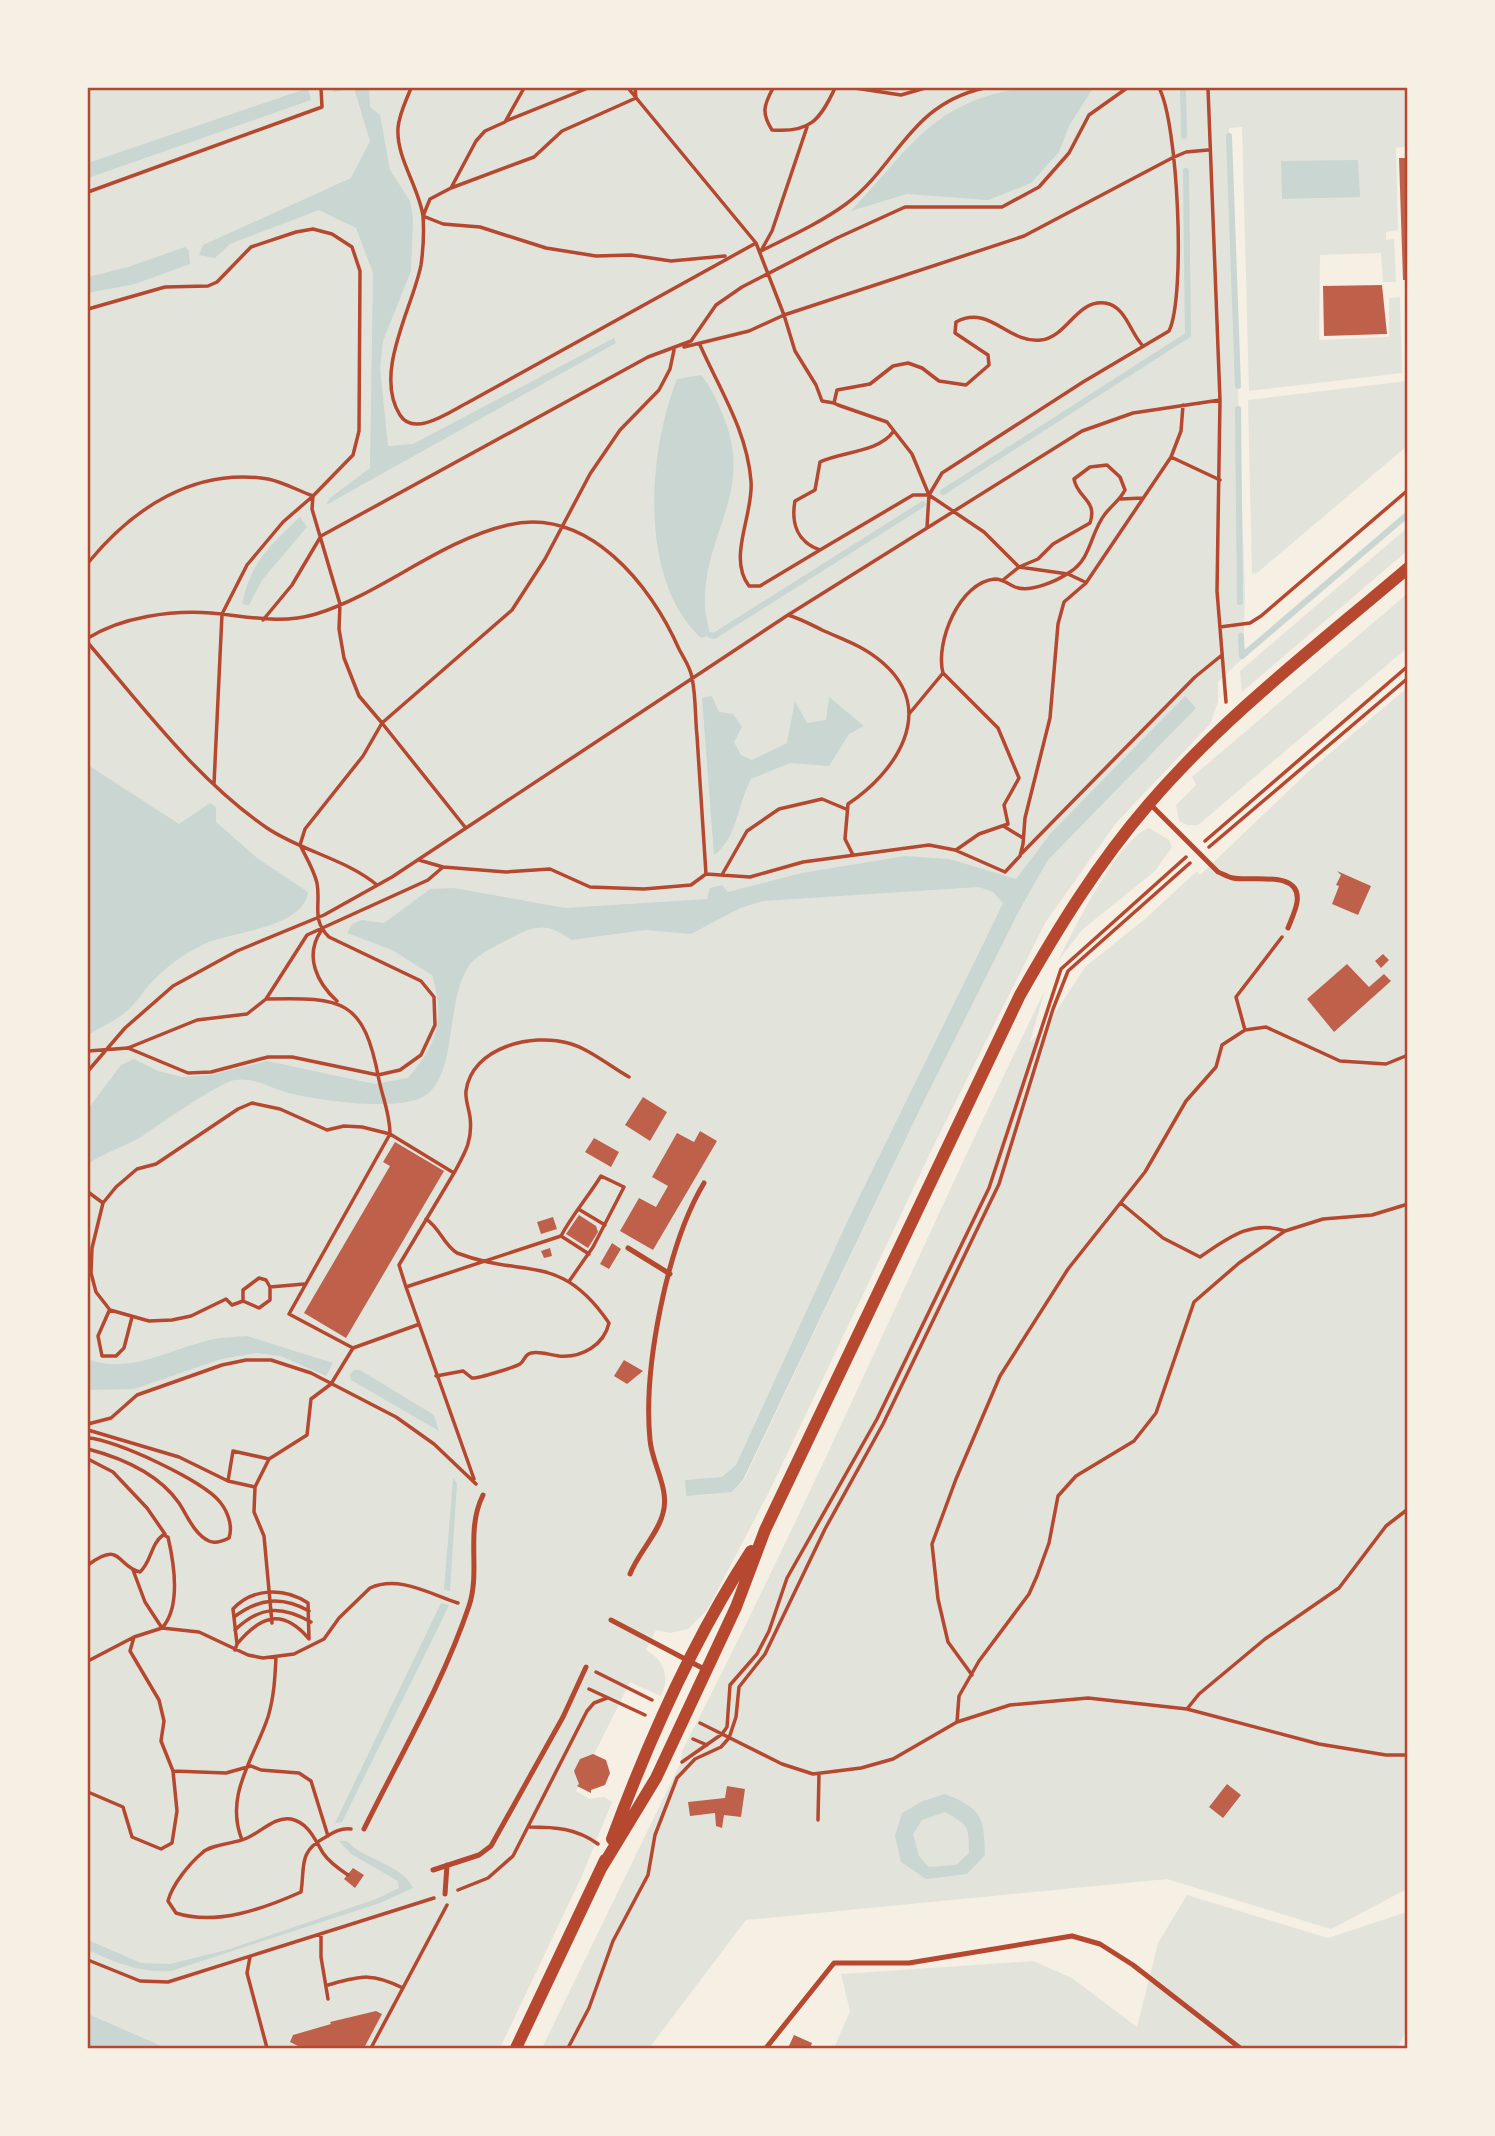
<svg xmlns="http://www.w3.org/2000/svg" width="1495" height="2136" viewBox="0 0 1495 2136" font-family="Montserrat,sans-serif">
<rect width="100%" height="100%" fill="#f6efe4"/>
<path fill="#e2e4dc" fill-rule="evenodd" d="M88 88H1407V146L1396 148 1398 230 1386 232V240L1394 239 1396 282H1383L1381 253 1320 255 1319 340 1389 337V298L1400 297 1402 373 1249 391 1242 127 1229 128 1245 594 1243 658 1218 682V702L1210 724 1116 823 1045 923 935 1143 769 1492 707 1610 688 1629 670 1633 656 1630 646 1650C665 1661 670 1677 661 1696L630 1682 576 1791 589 1799 604 1797 612 1802 581 1878 500 2048H126L88 2030ZM1100 805 1048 860 1019 911 922 1105 744 1480 732 1492 1016 896 1058 838Z
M1407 381V446L1257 573 1252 574 1248 400Z
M1407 528V551L1242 692 1240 671Z
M1407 594V648L1198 825H1187L1179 821 1176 805 1196 785 1192 777Z
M1407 688V1889L1331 1929 1167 1879 746 1920 649 2048H542L681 1762 682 1751C811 1502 922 1242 1045 990L1030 1042 1046 1027 1085 967 1145 919 1197 871 1200 875 1309 771Z
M1149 828 1169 840 1172 847 1155 871 1082 930 1058 961C1073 931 1119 837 1149 828Z
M1187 1895 1328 1938 1407 1912V2028L1398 2048H834L850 2011 841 1974 1033 1961 1072 1978 1137 2027 1158 1943Z"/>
<path fill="#c9d6d2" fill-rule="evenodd" d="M308 88 311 100 88 178V163Z
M329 88H369L370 107 380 115 390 170 410 201 413 218 411 271 383 341 380 368 388 446 413 444 614 338 616 343 326 505 330 498 370 468 373 273 356 228 319 210 230 244 215 258 199 255 203 245 351 178 370 141 354 88 334 92Z
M1023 88H1093L1069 126 1059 152 1031 183 988 200 907 194 851 211C910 149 931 102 1023 88Z
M1358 160 1360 197 1282 199 1281 161Z
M185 247 189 251 190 264 135 284 88 293V277L128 267Z
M701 375C711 387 716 399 722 413 756 491 704 531 705 603 705 614 708 625 710 635L701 638C638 580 648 452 677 379Z
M300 517 307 527 262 580 249 605 242 604C251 562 269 546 300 517Z
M712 696 719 712 733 714 742 727 734 742 741 755 752 760 787 743 795 701 807 723 826 720 829 697 864 726 849 734 829 766 790 763 751 779C737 805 738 837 714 855L702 698Z
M1185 696 1196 708 1048 860 1019 911 922 1105 743 1480 732 1492 686 1496 685 1480 722 1477 736 1465 848 1220 991 928 1003 903 993 892 979 887 763 901 740 908 691 934 645 930 571 940C550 924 537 924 513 937 500 944 477 954 469 966 445 1000 458 1072 426 1095 403 1113 313 1100 285 1092 268 1087 253 1077 235 1080 220 1082 160 1124 144 1135 127 1146 105 1152 88 1164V1109L121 1065 134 1059 158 1071 182 1077 210 1075 267 1061 375 1084 408 1078C438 1043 445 1019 432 975L392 950 347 933 352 924 362 920 384 923 430 889 454 888 565 908 707 899 710 888 722 885 728 892 802 873 905 856 949 859 1016 879 1051 833Z
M88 765 179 824 210 803 216 807V822L257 858 308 892C304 927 237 931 209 942 187 951 164 968 149 985 142 993 136 1003 128 1010 117 1020 101 1027 88 1035Z
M247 1336 333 1363 326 1376 281 1356 256 1353 221 1359 134 1389 88 1390V1359C128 1376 175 1347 214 1339 225 1337 236 1337 247 1336Z
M354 1370H360L434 1415 439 1431 351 1380 350 1374Z
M453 1478 457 1484 450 1591 444 1590Z
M441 1603 449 1605 439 1626 342 1822 335 1823Z
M945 1794C982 1809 984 1816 985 1855L967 1874 926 1879 901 1862 895 1836 902 1813 923 1801ZM945 1812C968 1825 969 1825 969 1853L956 1865 929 1867 919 1856 913 1834 922 1820Z
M339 1841H347C365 1861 401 1863 413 1888L380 1903 171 1971C140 1973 116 1963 88 1950V1940L141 1963 170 1964 230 1949 376 1899 399 1888 398 1881 351 1854Z
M88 2014 166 2048H88Z"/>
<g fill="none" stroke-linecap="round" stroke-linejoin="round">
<path stroke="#c9d6d2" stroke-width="6" d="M1183 88 1184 136
M1229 136 1238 386
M1238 409 1240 602
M943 492 1188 335 1186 171
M710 635 714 636 923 504
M1241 636 1242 656
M1242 656 1408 514"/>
</g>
<path fill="#bf614a" d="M1399 158H1408V280H1403Z
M1382 285 1387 334 1324 336 1323 286Z
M1337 871 1371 886 1358 915 1332 904 1339 886 1336 885 1341 875Z
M1383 954 1389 960 1381 968 1375 961Z
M1347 964 1369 987 1384 974 1391 981 1334 1032 1307 999Z
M643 1097 667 1112 650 1141 625 1125Z
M700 1131 717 1141 653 1250 620 1231 639 1198 656 1207 668 1186 652 1177 677 1133 694 1142Z
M594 1138 619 1152 611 1167 585 1152Z
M395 1142 444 1171 346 1338 304 1313 390 1166 383 1162Z
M579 1215 596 1226 598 1232 588 1248 566 1234Z
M553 1217 557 1229 541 1234 537 1222Z
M612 1243 621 1249 609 1269 600 1264Z
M550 1248 552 1256 544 1258 541 1251Z
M624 1360 643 1371 627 1384 614 1376Z
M593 1754 606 1760 610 1773 605 1785 591 1790V1793L577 1786 579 1784 574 1771 580 1759Z
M1227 1784 1241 1795 1223 1818 1209 1807Z
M727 1786 745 1789 741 1817 724 1815 722 1828 716 1826 715 1813 690 1816 688 1802 725 1798Z
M353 1868 364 1875 355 1888 344 1879Z
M376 2011 382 2014 364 2048H302L290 2042 293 2035 331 2024 330 2022Z
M794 2035 812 2043 810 2048H788Z"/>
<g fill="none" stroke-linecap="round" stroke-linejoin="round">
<path stroke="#b5482f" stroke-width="3.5" d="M411 88C406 101 399 114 398 128 396 158 419 187 423 216 424 230 423 251 421 265 413 307 373 373 400 415 414 438 451 411 467 403L756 243
M524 88 505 122 485 131 476 141 451 188 534 157 562 131 636 98 635 88
M628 88 756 243 784 315 749 331 684 347
M773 88C764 105 761 113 772 130 810 133 820 120 835 88
M855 88 901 95 925 88
M1208 88 1220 400 1217 591 1226 702
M506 121 588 88
M451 188 430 199 423 216 443 224 480 227 546 248 596 256 631 255 671 261 725 256
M88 192 322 107 321 88
M762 249 772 231 807 127
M761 251C789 237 820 223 846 204 898 165 909 105 984 88
M88 309 165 287 208 286 217 282 251 247 296 232 313 229 332 234 352 247 360 271 359 431 353 455 313 496 312 509 340 604 339 629 344 658 359 696 382 723 363 756 305 829 300 845C306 857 314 870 317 883 321 904 311 920 329 937L421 981 434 997 435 1025 421 1055 400 1070 378 1075 292 1057H268L211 1072 188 1073 128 1048
M700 345C720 390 747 431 751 481 754 514 727 557 749 586H760L820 550
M834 403 822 401 816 385 795 351 784 315 1024 236 1172 158 1186 152 1208 150
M893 432C879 452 840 452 820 462L815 490 795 501C791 523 797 542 820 550L913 495H929
M1171 457 1220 480
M1121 499 1143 498
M927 527 929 495 942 473 1083 382 1169 331C1186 296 1178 122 1159 88
M88 563C132 509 194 467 268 479 283 482 299 491 313 496L283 522 247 565 222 614 214 784
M1003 580 1019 567 1068 574 1085 582
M788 615C801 619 810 624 822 630 844 640 864 646 883 663 938 711 895 773 848 804L845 839 853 855
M263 620 292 585 321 536 648 357 691 341 716 305 742 287 837 238 905 207H1002L1039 187 1069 153 1089 115 1127 88
M1220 627 1250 623 1261 616 1408 490
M88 638C122 617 171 610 211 613 248 616 279 625 316 614 383 593 439 541 508 525 588 506 651 585 679 649 683 657 691 668 692 678 696 696 695 717 697 736 700 782 703 828 706 874
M88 643C143 707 197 780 267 828 301 851 346 859 377 885
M909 714 943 673
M465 827 382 723 512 610 545 559 590 474 620 430 659 390 670 369 674 350
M1005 827 1023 838
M1205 841 1408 666
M1209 847 1408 678
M956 850 979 834 1008 824 1004 805 1019 778 998 728 943 673C935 643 959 582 995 579 1003 579 1008 584 1015 587 1030 593 1057 581 1070 572 1092 558 1090 533 1105 514 1112 505 1120 500 1125 490L1120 477 1107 465 1090 467 1074 479C1077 498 1098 500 1090 523L1053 544 1038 559 1019 567 984 532 929 495 912 454 887 422 838 405 834 403 837 390 870 384 893 366 908 363 922 368 939 381 966 385 989 365 988 355 955 333 956 322C990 304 1008 344 1041 340 1067 337 1077 299 1105 303 1126 306 1130 333 1143 346
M1022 853 1195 677 1222 655
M419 860 443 867
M723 873 747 831 779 809 822 799 846 809
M321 931C304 956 317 983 337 1001
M266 999C343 997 364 999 379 1080 383 1099 390 1114 390 1134L289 1314 353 1348 417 1325
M1245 1030 1236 997 1282 937
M88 1051 128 1048 197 1020 247 1014 266 999 307 935 428 880 443 867 506 872 550 869 590 887 644 889 691 885 706 874 750 877 803 862 929 845 955 850 1005 872 1020 856 1023 844 1025 818 1050 718 1058 624 1064 602 1086 583 1171 457 1181 431 1183 405
M88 1071 125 1028 173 986 237 951 324 915 392 877 788 615 1082 431 1133 413 1220 400
M88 1192 103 1203
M1121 1203 1163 1238 1200 1257C1227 1239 1251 1219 1285 1231
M580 1210 605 1225
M426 1219C440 1228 443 1244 457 1253 525 1279 560 1251 609 1323 604 1345 582 1358 559 1356 550 1355 540 1351 531 1353 525 1354 525 1360 520 1364 515 1367 477 1379 472 1378 469 1376 466 1373 463 1371L436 1376
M570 1280 593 1247 624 1187 601 1176C588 1197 572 1215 561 1236L589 1254
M406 1287 399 1265 454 1173
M243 1301 232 1305 226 1299 191 1316 172 1320 149 1321 110 1310 96 1292 91 1273 92 1248 103 1203 116 1187 137 1169 156 1164 238 1109 252 1103 280 1109 327 1130 344 1126 362 1127 390 1134 454 1173C465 1153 473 1140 470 1117 469 1109 465 1099 466 1091 472 1047 532 1033 568 1043 588 1048 611 1067 629 1077
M243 1301 259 1308 270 1300V1287L304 1284
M243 1301V1290L259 1278 266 1280 270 1287
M109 1311 98 1336 102 1356H116L124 1348 132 1317
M88 1424 111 1418 137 1395 222 1365 246 1360H271L311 1373 396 1417 434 1444 476 1484
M88 1430 179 1457 228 1481
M88 1438C114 1439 204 1481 220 1502 228 1512 233 1526 229 1538 223 1541 215 1544 209 1541 194 1534 187 1515 179 1503 158 1473 122 1458 88 1449
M88 1459 113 1472 147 1508 165 1534
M474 1479 406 1287 561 1236
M255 1487 228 1481 233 1451 269 1459
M88 1565C122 1540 116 1566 140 1572 152 1561 150 1545 163 1535L168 1537C174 1563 181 1607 162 1628L134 1637 130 1651 159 1700 164 1721 161 1741 173 1771 177 1811 172 1843 161 1849 132 1837 123 1807 88 1792
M133 1570 145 1602 162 1628 199 1632 248 1655 263 1658 294 1654 324 1639 339 1618 370 1588C399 1575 430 1594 458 1603
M234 1617C259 1598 282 1596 309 1611
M272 1623 264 1536 254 1512 255 1487 269 1459 307 1435 311 1399 331 1384 353 1348
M235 1630C260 1606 281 1605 311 1622
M235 1650 237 1644 233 1609C252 1588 284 1587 308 1603L309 1639C283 1608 261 1615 237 1644
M88 1661 134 1637
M596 1672 652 1700
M972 1675 948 1642 938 1599 932 1544 956 1479 1000 1376 1068 1269 1145 1172 1186 1101 1216 1067 1222 1045 1245 1030 1266 1027 1340 1061 1386 1064 1408 1055
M589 1689 645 1715
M1187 1709 1199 1694 1265 1639 1339 1588 1386 1526 1408 1509
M957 1722 959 1696 979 1661 1029 1594 1037 1576 1049 1543 1058 1496 1076 1476 1134 1441 1156 1413 1194 1302 1239 1263 1285 1231 1323 1219 1372 1215 1408 1204
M700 1723 782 1764 813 1774 861 1768 893 1759 957 1722 1010 1705 1088 1698 1187 1709 1319 1744 1386 1755H1408
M693 1739 707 1745
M682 1762 722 1734 727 1727 730 1685 757 1654 769 1631 787 1578 877 1419 989 1188 1061 969 1186 857
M173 1771 226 1773 251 1766 261 1770 299 1773 311 1781 328 1836
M818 1820 819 1774
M529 1827C555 1827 576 1828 598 1844
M242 1840C224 1795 254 1759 268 1717 274 1697 275 1678 276 1657
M348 1875C339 1869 329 1862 323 1853 315 1840 309 1823 291 1819 275 1816 261 1832 247 1838 235 1844 211 1844 202 1853 189 1864 172 1885 168 1901L176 1913C216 1926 263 1909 301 1892 305 1867 298 1852 324 1838 334 1832 340 1828 351 1829
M458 1890 488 1878 513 1856 587 1711 594 1703 607 1698
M321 1934V1957L328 1999
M250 1957 247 1973 267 2048
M88 1960 140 1981 168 1982 434 1898
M328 1985C361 1976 371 1972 403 1988
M371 2048 447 1905
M568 2048 589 2008 613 1941 648 1875 655 1835 677 1778 695 1759 721 1747 729 1738 736 1717 739 1687 765 1654 825 1529 883 1424 999 1184 1053 1009 1068 971 1190 863"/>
<path stroke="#b5482f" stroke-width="5" d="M1151 805 1218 872C1223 874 1228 877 1233 878 1250 882 1302 869 1297 902 1296 910 1291 920 1288 928
M628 1248 670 1274
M630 1574C638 1553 658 1534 663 1513 670 1489 652 1464 650 1440 643 1368 667 1245 704 1183
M611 1620 706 1670
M364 1829C400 1756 443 1683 469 1606 481 1570 465 1531 483 1495
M433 1870 479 1855 491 1846 563 1717 586 1667
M445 1894 447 1865
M766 2048 834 1963H909L1072 1936 1100 1944 1133 1965 1240 2048"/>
<path stroke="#b5482f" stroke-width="12" d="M612 1839C649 1739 693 1640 751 1551
M602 1867 656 1778 736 1607 765 1530 1020 995C1058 928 1098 863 1148 805 1224 716 1319 644 1408 568
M516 2048 605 1860"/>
</g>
<rect width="1495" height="2136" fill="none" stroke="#f6efe4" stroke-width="178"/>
<rect x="89" y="89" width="1317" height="1958" fill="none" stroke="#b5482f" stroke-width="2.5"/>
</svg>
